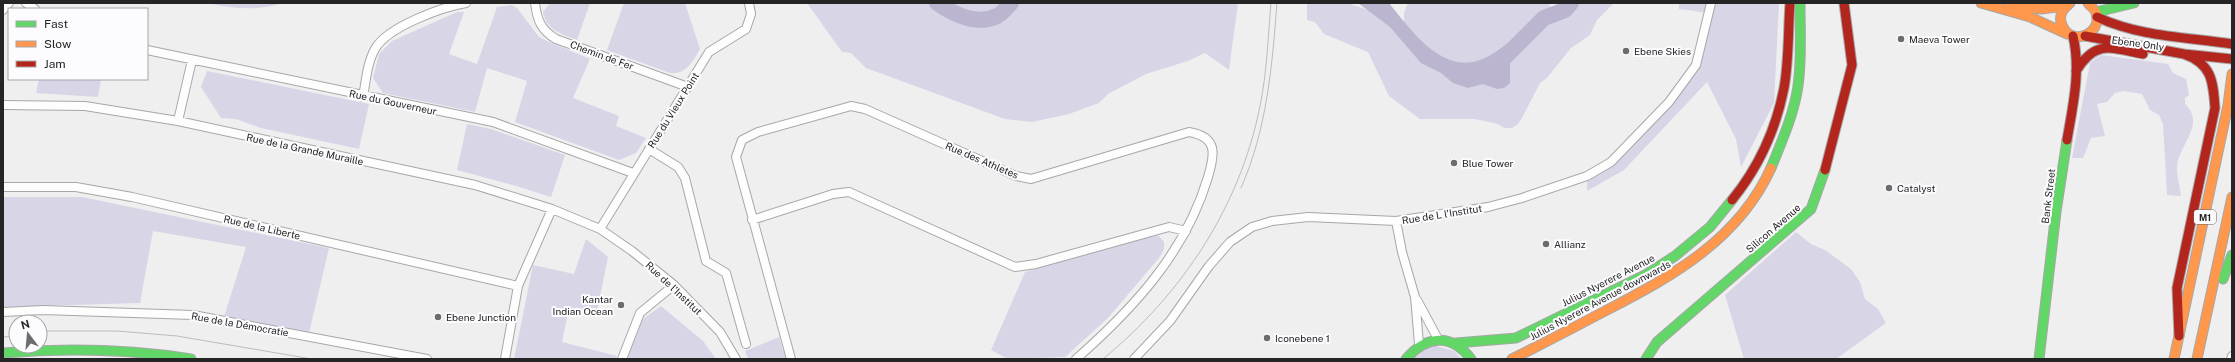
<svg xmlns="http://www.w3.org/2000/svg" width="2235" height="362" viewBox="0 0 2235 362" font-family="'Public Sans',sans-serif">
<rect width="100%" height="100%" fill="#efeff0"/>
<path fill="#d8d5e7" d="M208 3H283C258 11 233 9 208 3Z
M550 3H590L577 40C562 34 546 30 543 12Z
M624 3H685L700 49C693 61 686 75 670 73L607 50Z
M807 3H1238L1229 70 1205 53 1188 61 1146 74 1108 94 1099 103 1069 114 1032 122 1005 119 866 68 851 53 842 52Z
M1307 3H1347L1404 22V13L1408 3H1549L1550 7H1554L1560 3H1614L1597 20 1590 35 1571 48 1547 78 1540 83 1522 118 1518 124 1512 128H1504L1498 124 1475 119H1420L1389 96 1368 52 1324 34 1315 22 1307 20Z
M1679 3H1779L1774 103 1741 167 1736 139 1707 82 1624 170 1587 191V176L1611 162 1669 102 1696 65 1709 13 1679 9Z
M512 5 517 8 539 37 545 40 590 59 573 98 619 116 616 126 646 138 636 153 619 160 515 122 527 81 487 68 475 112 383 93 373 78 379 54 392 41 457 12H464L449 54 477 64 497 7Z
M2101 55 2168 64 2173 73 2186 79 2189 95 2185 98V104C2207 125 2177 146 2177 168 2177 177 2180 187 2181 196L2167 195 2163 124 2159 115 2150 110 2142 94 2123 91 2115 93 2107 102 2097 104 2105 136 2091 138 2083 158H2072L2090 63Z
M207 71 369 104 359 149 261 128 236 119 221 118 201 87Z
M39 79H101L98 97 36 93Z
M467 124 491 129 565 155 551 197 513 185 457 170Z
M3 197H82L329 248 309 333 224 317 246 247 153 231 140 303 3 307Z
M1796 232 1811 244 1825 250 1851 269 1860 282 1865 299 1878 309 1886 323 1836 359H1744L1725 295Z
M1150 236H1159L1164 242V249L1159 258 1108 318 1065 357 1008 359 991 350 1025 272Z
M586 239 608 257 597 311 569 308 562 342 617 356 615 359H514L533 265 574 274Z
M661 306 703 341 716 359H626L643 319Z
M779 337 786 359H748L745 351Z
M1436 346 1454 351 1461 359H1414L1427 348Z"/>
<path fill="#bbb5d0" d="M1358 3H1389C1410 29 1441 74 1480 60 1492 56 1504 45 1515 39L1523 42 1510 60V83L1504 88 1497 89 1483 84 1468 88 1453 83 1441 73 1421 63 1390 27Z"/>
<g fill="none" stroke-linecap="round" stroke-linejoin="round">
<path stroke="#bbb5d0" stroke-width="16" d="M937 3C953 14 977 26 997 16 1002 14 1007 7 1011 3
M1505 57 1544 18 1565 10 1571 3"/>
<g stroke="#a7a7a8" stroke-width="10">
<path id="street" d="M26 3 35 9
M535 3C537 20 541 30 556 39L688 87
M3 10 9 3
M147 50 493 122 633 173
M363 97C366 81 367 63 375 49 387 27 442 7 466 3
M3 105 85 106 178 121 475 185 552 209 600 229 632 251 674 285 720 332 736 359
M178 121 192 60
M649 149 678 167 685 178 706 261 726 273 746 344
M3 187H76L132 197 518 286
M752 220 833 194 849 192 1015 267 1036 264 1169 227 1186 231
M1396 221 1402 252 1415 297 1419 344
M600 229 709 52 746 29 751 14 749 3
M1417 300 1438 339
M3 312 43 310 193 315 427 359
M505 359 518 286 552 209
M622 359 640 313 674 285
M791 359 736 157 742 140 758 132 851 106 865 109 1016 176 1031 179 1189 132C1218 137 1215 154 1208 177 1186 252 1133 309 1076 359
M1134 359 1170 321 1209 266 1230 242 1252 227 1272 221 1308 217 1396 221 1488 207 1522 198 1587 176 1611 162 1669 102 1696 65 1711 3
M2231 359 2232 356"/>
</g>
<g stroke="#a7a7a8" stroke-width="11">
<path id="fast" d="M2096 12 2134 3
M1771 168C1782 141 1794 114 1798 86 1802 59 1800 30 1800 3
M2223 279 2232 255
M1456 343 1516 338 1647 274 1675 256 1710 227 1732 200
M3 353C66 348 128 349 191 359
M1406 359C1427 335 1451 333 1471 359
M1646 359 1657 342 1811 209 1825 170
M2039 359 2056 212 2067 140"/>
</g>
<g stroke="#a7a7a8" stroke-width="11">
<path id="slow" d="M1981 3 2030 17 2067 34
M2070 3C2064 8 2059 13 2061 22 2069 50 2104 33 2096 13 2095 9 2090 6 2088 3
M2010 5 2041 9 2065 6
M1512 359C1544 343 1575 327 1607 310 1673 276 1739 239 1771 168
M2174 359 2228 105 2232 74
M2197 359 2232 197"/>
</g>
<g stroke="#a7a7a8" stroke-width="11">
<path id="jam" d="M2097 17C2140 37 2186 37 2232 44
M2085 36 2184 54 2232 59
M2076 71C2096 39 2111 48 2143 54
M2067 140C2073 105 2081 71 2073 36
M1825 170 1852 65 1844 3
M1732 200C1758 168 1776 129 1784 88 1789 61 1788 31 1790 3
M2179 336 2177 288 2215 108C2213 81 2212 64 2184 54"/>
</g>
<use href="#street" stroke="#fdfdfd" stroke-width="8"/>
<use href="#fast" stroke="#63d668" stroke-width="9"/>
<use href="#slow" stroke="#ff974d" stroke-width="9"/>
<use href="#jam" stroke="#b3261e" stroke-width="9"/>
<path stroke="#bcbcbc" stroke-width="1" d="M1241 188C1267 129 1272 67 1277 3
M40 331H117L177 336 312 359
M3 337 16 336
M1103 359C1182 294 1240 207 1260 106 1267 72 1268 37 1271 3"/>
</g>
<g fill="#6c6c6d" stroke="#fcfbfe" stroke-width="1.5">
<circle cx="1901" cy="39" r="4"/>
<circle cx="1626" cy="51" r="4"/>
<circle cx="1454" cy="163" r="4"/>
<circle cx="1889" cy="188" r="4"/>
<circle cx="1546" cy="244" r="4"/>
<circle cx="621" cy="305" r="4"/>
<circle cx="438" cy="317" r="4"/>
<circle cx="1267" cy="338" r="4"/>
</g>
<g text-anchor="middle" dominant-baseline="central" stroke-width="4" stroke-linejoin="round" paint-order="stroke">
<rect fill="#fcfbfe" stroke="#666567" stroke-width="1" x="2194" y="210" width="22" height="14" rx="3"/>
<g font-size="9" font-weight="bold" fill="#252526">
<text x="2205" y="217">M1</text>
</g>
<g font-size="10" fill="#252526" stroke="#fcfbfe" text-anchor="start">
<text x="1909" y="39">Maeva Tower</text>
<text x="1634" y="51">Ebene Skies</text>
<text x="1462" y="163">Blue Tower</text>
<text x="1897" y="188">Catalyst</text>
<text x="1554" y="244">Allianz</text>
<text x="613" y="299" text-anchor="end">Kantar<tspan x="613" dy="12">Indian Ocean</tspan></text>
<text x="446" y="317">Ebene Junction</text>
<text x="1275" y="338">Iconebene 1</text>
</g>
<g font-size="10" fill="#252526" stroke="#fcfbfe">
<text transform="translate(2138 43) rotate(8)">Ebene Only</text>
<text transform="translate(602 55) rotate(20)">Chemin de Fer</text>
<text transform="translate(393 102) rotate(12)">Rue du Gouverneur</text>
<text transform="translate(673 110) rotate(-58)">Rue du Vieux Point</text>
<text transform="translate(305 149) rotate(12)">Rue de la Grande Muraille</text>
<text transform="translate(982 160) rotate(23)">Rue des Athletes</text>
<text transform="translate(2048 196) rotate(-83)">Bank Street</text>
<text transform="translate(1442 214) rotate(-9)">Rue de L l'Institut</text>
<text transform="translate(262 227) rotate(13)">Rue de la Liberte</text>
<text transform="translate(1773 228) rotate(-41)">Silicon Avenue</text>
<text transform="translate(1608 280) rotate(-27)">Julius Nyerere Avenue</text>
<text transform="translate(674 288) rotate(43)">Rue de l'Institut</text>
<text transform="translate(1600 300) rotate(-28)">Julius Nyerere Avenue downwards</text>
<text transform="translate(240 324) rotate(10)">Rue de la Démocratie</text>
</g>
</g>
<rect width="2235" height="362" fill="none" stroke="#252526" stroke-width="8"/>
<rect x="8" y="8" width="140" height="72" fill="#fcfbfe" stroke="#a6a5a8"/>
<rect x="16" y="21" width="20" height="6" fill="#63d668" stroke="#a6a5a8"/>
<text x="44" y="28" font-size="12" fill="#252526">Fast</text>
<rect x="16" y="41" width="20" height="6" fill="#ff974d" stroke="#a6a5a8"/>
<text x="44" y="48" font-size="12" fill="#252526">Slow</text>
<rect x="16" y="61" width="20" height="6" fill="#b3261e" stroke="#a6a5a8"/>
<text x="44" y="68" font-size="12" fill="#252526">Jam</text>
<g transform="translate(28 334) rotate(344)"><circle r="19" fill="#fcfbfe" stroke="#a6a5a8"/>
<path d="M0-3L7 15L0 10L-7 15Z" fill="#6c6c6d"/>
<text y="-6" font-size="11" font-weight="bold" text-anchor="middle" fill="#252526">N</text>
</g>
</svg>
